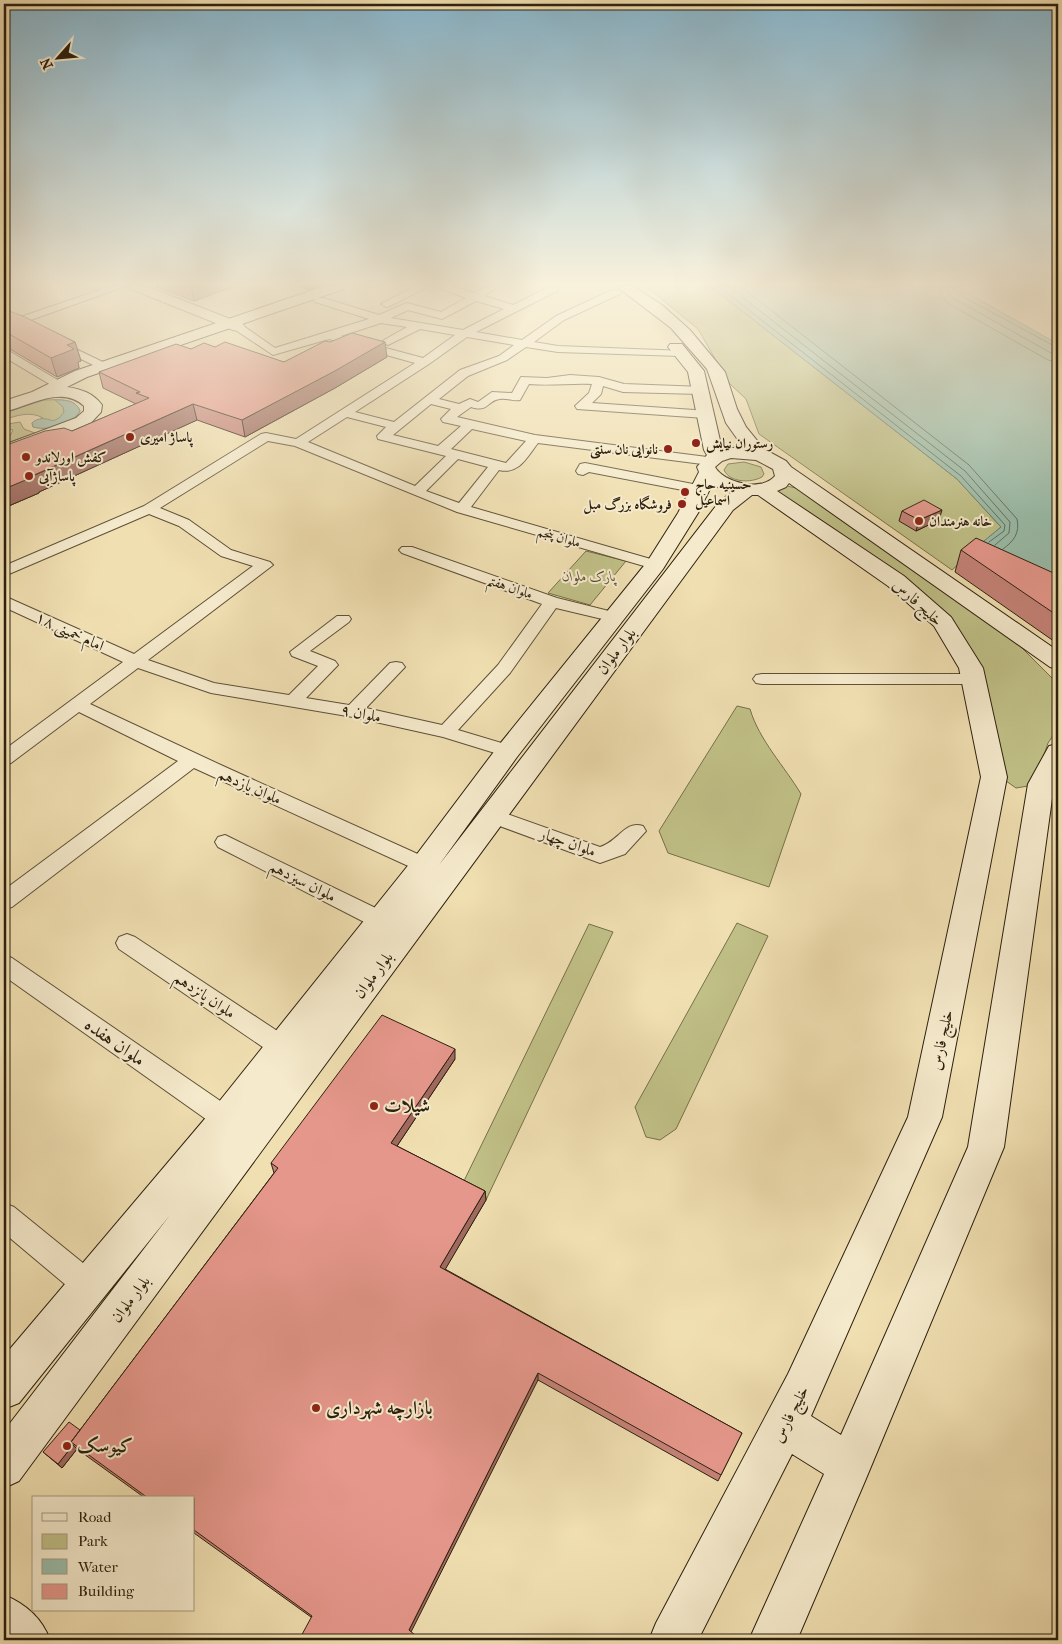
<svg xmlns="http://www.w3.org/2000/svg" width="1062" height="1644" viewBox="0 0 1062 1644" font-family="'IM FELL French Canon',Amiri,serif">
<rect width="100%" height="100%" fill="#f0dfb1"/>
<filter id="stains"><feTurbulence type="fractalNoise" baseFrequency=".004" numOctaves="4"/><feColorMatrix values="0 0 0 0 .2 0 0 0 0 .09 0 0 0 0 .02 0 0 0 .5 -.17"/></filter>
<radialGradient id="worn" r=".72"><stop offset=".6" stop-color="#630" stop-opacity="0"/><stop offset="1" stop-color="#630" stop-opacity=".3"/></radialGradient>
<path fill="#c0c087" stroke="#76704a" d="M659 286H710L957 479 1001 527 952 570 759 434 746 399 729 383 698 329 648 288Z
M44 400C56 400 75 397 80 411L77 416 45 429 33 427 32 423 43 418C31 411 17 415 4 420V413Z
M20 422 24 429 35 433 4 444V437L10 436 13 430 4 428 8 424Z
M744 462 761 467 764 474 762 477C751 483 730 483 724 470L728 464Z
M787 486 800 489 1009 635 1054 680 1058 685V728L1048 743 1034 785 1016 788 999 776 949 622 774 491 779 487Z
M586 551 626 561 590 605 548 593Z
M737 706 750 709C759 740 785 767 801 794L769 887 668 853 659 831Z
M737 923 768 936 676 1129 660 1140 646 1137 635 1107Z
M589 924 613 932 486 1200 461 1187Z"/>
<path fill="#9abdaa" stroke="#6e7e6c" d="M710 286H955L1058 344V599L973 550 1001 527 957 479Z
M55 400C65 400 76 400 80 411 72 425 47 431 33 427L32 423C38 417 46 418 53 421L59 418 64 412 63 407Z"/>
<g fill="none" stroke-linecap="round" stroke-linejoin="round">
<path stroke="#646e5c" stroke-width="1" d="M718 286 961 476 1005 525 1004 531 989 542
M728 286 965 471 1010 522 1009 533 995 545
M740 286 969 465 1017 519C1020 533 1014 541 1003 549
M939 286 941 296 949 304 1048 360 1058 362
M947 286 948 292 953 298 1051 353 1058 355
M953 286 956 293 1058 348"/>
<g stroke="#5e5037" stroke-width="2">
<path id="minor" d="M111 286H126L14 326 10 327 5 324 6 322Z
M416 286H429L390 306 386 307 381 304Z
M434 286H450L474 293 487 286H499L484 296 513 305 549 287H557L558 289 557 291 476 332 522 340 556 316 612 290H620L621 292 620 294 564 320 534 342 558 346 685 351 687 353 685 355 681 356 558 352 526 347 507 360 468 376 439 399 459 404 470 399 478 402 492 392 512 393 521 377 547 378 570 375 599 377 624 384 704 387 706 390 700 394 623 392 603 386 601 394 592 403 709 411 711 414 709 417 705 418 577 409 575 406 589 393 592 384C571 383 550 386 529 384L520 400C513 401 507 398 500 399 487 400 489 413 471 407L457 417 535 435 715 458 717 461 715 464 710 465 538 443C527 457 519 475 499 470L471 507 661 562 664 565 661 568H651L457 512 295 446 268 441 160 508 189 520 231 550 270 562 273 565 148 660 214 683 289 695 318 666 292 656 290 652 337 616H349L351 619 349 622 310 651 335 661 338 665 306 698 349 705 390 663 396 662 402 663 405 667 366 708 442 725 498 665 542 604 402 553 399 550 402 547H412L557 598 621 614 623 617 621 620 615 622 556 608 510 673 458 730 515 747 517 751 515 755 508 757 443 737 353 717 211 693 138 668 90 704 223 766 431 860 434 865 431 870 424 873 417 870 194 768 12 907 4 909V890L178 761 79 712 11 763 4 765V750L123 662 4 607V596L134 654 253 566 221 556 179 526 149 514 9 574 4 576V566L144 506 261 434 266 433 296 439 415 363 329 339 273 355 234 329 233 327 234 325H242L275 348 369 319 315 302 314 300 315 298H323L379 315 407 303 441 312 466 298ZM476 301 504 309 463 330 391 318 408 310 442 319ZM381 323 407 327 384 340 382 342 388 345 420 329 455 335 423 358 341 336ZM467 337 514 345 499 356 460 370 394 422 355 412 429 364ZM431 404 451 409 441 419 443 422 461 426 438 446 393 435ZM347 417 386 427 377 436 378 439 446 456 415 486 308 442ZM472 429 526 441 506 463 451 449ZM458 459 488 467 459 503 426 491Z
M55 339 107 364 109 366 103 370 51 344 49 342Z
M4 350 9 351 66 385 64 388H56L4 357Z
M585 463 698 485 705 489 698 493 589 472 583 475 578 474 576 471 580 464Z
M762 674H974L980 675 983 679 980 683 974 684H762L756 683 753 679 756 675Z
M493 809 600 847C619 841 625 820 643 826L646 831 625 854 600 863 486 821 483 816 486 811Z
M225 835 388 914 391 920 388 926 380 928 372 926 218 847 215 842 218 837Z
M127 934 135 937 291 1040 294 1047 291 1054 282 1057 273 1054 119 949 116 943 119 937Z
M4 955 12 958 235 1111 239 1119 235 1127 226 1130 217 1127 4 976Z
M4 1203 14 1207 99 1276 103 1286 99 1296 89 1300 79 1296 4 1233Z"/>
</g>
<g stroke="#5e5037" stroke-width="2">
<path id="tertiary" d="M129 286H146L243 324 245 327 238 331 233 330 131 289Z"/>
</g>
<g stroke="#2d200e" stroke-width="2">
<path id="secondary" d="M325 286H346L344 289 87 377 67 387C81 389 93 393 102 405L101 412 88 426 4 456V445L76 418 84 411V406C61 385 30 406 4 412V401L32 392 75 371Z
M616 286H633L662 305 690 330 725 372 737 409 746 427 764 449 786 461 791 467 1058 651V669L1050 667 789 483 786 487 777 491 904 576 951 617 983 668 1007 777 942 1117 811 1416 841 1435 968 1147 1028 784 1049 746 1058 744V776L1054 784 1004 1147 865 1481 797 1640H749L824 1474 792 1454 698 1640H649L656 1623 788 1374 908 1117 981 777 959 668 934 626 888 586 758 495H752L733 510 19 1481 4 1488V1431L170 1215 19 1403 4 1409V1356L214 1108 414 858 499 745 647 562 678 513 699 472 697 467 707 455 704 450 688 372 668 347 670 344H682L704 371 722 449 743 447 726 423 707 369 671 328ZM731 458 756 460 773 469 775 476C762 492 724 483 715 467L722 461ZM712 485 732 492 719 502 439 865 517 757 663 569 698 513Z
M4 1595C26 1604 42 1618 50 1640H4Z"/>
</g>
<use href="#minor" fill="#f5eacc" fill-rule="evenodd"/>
<use href="#tertiary" fill="#f5eacc" fill-rule="evenodd"/>
<use href="#secondary" fill="#f5eacc" fill-rule="evenodd"/>
</g>
<path fill="#c58278" stroke="#2d200e" d="M154 286H235L194 301Z
M298 286H320L308 290Z
M4 309 75 342 81 361 78 362 79 368 57 377 10 349H4Z
M215 347 284 362 387 357 335 388 245 437 197 420 39 492V493L4 508V446L72 431 136 404 103 388 99 372 191 349Z
M902 511 939 520 916 531 899 521Z
M961 550 1058 575V644L955 572Z
M455 1059 397 1146 485 1191 486 1200 445 1269 742 1433 718 1481 538 1380 311 1617 194 1533V1498H145L77 1449 62 1468 43 1452 80 1430 274 1173 271 1163Z"/>
<path fill="#a06a61" stroke="#2d200e" d="M191 286H235L194 301Z
M307 286H320L308 290Z
M75 342 81 361 78 362 79 368 57 377 51 358 67 345Z
M385 342 387 357 335 388 245 437 242 420Z
M193 404 197 420 39 492V493L4 508V489Z
M942 510 939 520 916 531 919 520Z
M455 1049V1059L393 1152 391 1143Z
M485 1191 486 1200 442 1275 440 1267Z
M538 1373V1380L410 1634 409 1630Z
M73 1445 77 1449 62 1468 58 1464Z"/>
<path fill="#e5978b" stroke="#2d200e" d="M4 309 25 317 75 342 67 345 74 349 51 358 4 331Z
M352 333 385 342 333 372 242 420 193 404 32 476 33 477 4 489V446L45 431 64 428 72 431 149 398 136 393 140 392 99 372 176 344 191 349 204 343 215 347 225 342 284 362 325 341 330 342Z
M924 500 942 510 919 520 902 511Z
M976 538 1058 575V616L961 550Z
M382 1015 455 1049 391 1143 485 1191 440 1267 742 1433 721 1475 538 1373 409 1630 421 1640H299L312 1616 194 1530V1498H148L71 1442 278 1168 271 1163Z
M69 1422 80 1430 71 1442 73 1445 58 1464 43 1452Z"/>
<linearGradient id="sky" x2="0" y2="1"><stop stop-color="#89b8cf"/><stop offset="0.55" stop-color="#f8f1dc"/><stop offset="1" stop-color="#f8f1dc" stop-opacity="0"/></linearGradient>
<rect width="1062" height="516" fill="url(#sky)"/>
<g fill="#8f2418" stroke="#f5eacc" stroke-width="2">
<circle cx="130" cy="437" r="5"/>
<circle cx="696" cy="443" r="5"/>
<circle cx="668" cy="449" r="5"/>
<circle cx="26" cy="457" r="5"/>
<circle cx="29" cy="476" r="5"/>
<circle cx="685" cy="492" r="5"/>
<circle cx="682" cy="504" r="5"/>
<circle cx="919" cy="521" r="5"/>
<circle cx="374" cy="1106" r="5"/>
<circle cx="316" cy="1408" r="5"/>
<circle cx="67" cy="1446" r="5"/>
</g>
<g text-anchor="middle" dominant-baseline="central" stroke-width="4" stroke-linejoin="round" paint-order="stroke">
<g font-size="14" font-weight="bold" fill="#2d200e" stroke="#f5eacc" text-anchor="start">
<text x="140" y="437">پاساژ امیری</text>
<text x="706" y="443">رستوران نیایش</text>
<text x="658" y="449" text-anchor="end">نانوایی نان سنتی</text>
<text x="36" y="457">کفش اورلاندو</text>
<text x="39" y="476">پاساژآبی</text>
<text x="695" y="484">حسینیه حاج<tspan x="695" dy="16">اسماعیل</tspan></text>
<text x="672" y="504" text-anchor="end">فروشگاه بزرگ مبل</text>
<text x="929" y="521">خانه هنرمندان</text>
</g>
<g font-size="14" fill="#2d200e" stroke="#f5eacc">
<text transform="translate(559 537) rotate(16)">ملوان پنجم</text>
<text transform="translate(510 587) rotate(19)">ملوان هفتم</text>
</g>
<g font-size="14" font-style="italic" fill="#595032" stroke="#f5eacc">
<text x="589" y="576">پارک ملوان</text>
</g>
<g font-size="16" fill="#2d200e" stroke="#f5eacc">
<text transform="translate(918 602) rotate(42)">خلیج فارس</text>
<text transform="translate(70 631) rotate(25)">امام خمینی ۱۸</text>
<text transform="translate(616 651) rotate(-53)">بلوار ملوان</text>
<text transform="translate(361 713) rotate(12)">ملوان ۹</text>
<text transform="translate(250 786) rotate(24)">ملوان یازدهم</text>
<text transform="translate(568 842) rotate(19)">ملوان چهار</text>
<text transform="translate(303 881) rotate(27)">ملوان سیزدهم</text>
<text transform="translate(373 975) rotate(-53)">بلوار ملوان</text>
<text transform="translate(205 995) rotate(34)">ملوان پانزدهم</text>
<text transform="translate(941 1040) rotate(-78)">خلیج فارس</text>
<text transform="translate(130 1299) rotate(-53)">بلوار ملوان</text>
<text transform="translate(790 1414) rotate(-63)">خلیج فارس</text>
</g>
<g font-size="19" fill="#2d200e" stroke="#f5eacc">
<text transform="translate(115 1042) rotate(35)">ملوان هفده</text>
</g>
<g font-size="19" font-weight="bold" fill="#2d200e" stroke="#f5eacc" text-anchor="start">
<text x="384" y="1106">شیلات</text>
<text x="326" y="1408">بازارچه شهرداری</text>
<text x="77" y="1446">کیوسک</text>
</g>
</g>
<rect width="1062" height="1644" fill="none" stroke="#f0dfb1" stroke-width="20"/>
<rect x="5" y="5" width="1052" height="1634" fill="none" stroke="#2d200e" stroke-width="2.5"/>
<rect x="10" y="10" width="1042" height="1624" fill="none" stroke="#2d200e"/>
<rect x="32" y="1496" width="162" height="115" fill="#f5eacc" stroke="#a59980"/>
<rect x="42" y="1513" width="25" height="8" fill="#f5eacc" stroke="#a59980"/>
<text x="78" y="1522" font-size="15" fill="#2d200e">Road</text>
<rect x="42" y="1534" width="25" height="15" fill="#c0c087" stroke="#a59980"/>
<text x="78" y="1546" font-size="15" fill="#2d200e">Park</text>
<rect x="42" y="1559" width="25" height="15" fill="#9abdaa" stroke="#a59980"/>
<text x="78" y="1572" font-size="15" fill="#2d200e">Water</text>
<rect x="42" y="1584" width="25" height="15" fill="#e5978b" stroke="#a59980"/>
<text x="78" y="1596" font-size="15" fill="#2d200e">Building</text>
<g transform="translate(58 58) rotate(243)" stroke="#f5eacc" stroke-width="4" paint-order="stroke">
<path d="M0-4L9 19L0 12L-9 19Z" fill="#2d200e"/>
<text y="-8" font-size="14" font-weight="bold" text-anchor="middle" fill="#2d200e">N</text>
</g>
<rect width="100%" height="100%" filter="url(#stains)"/>
<rect width="100%" height="100%" fill="url(#worn)"/>
</svg>
